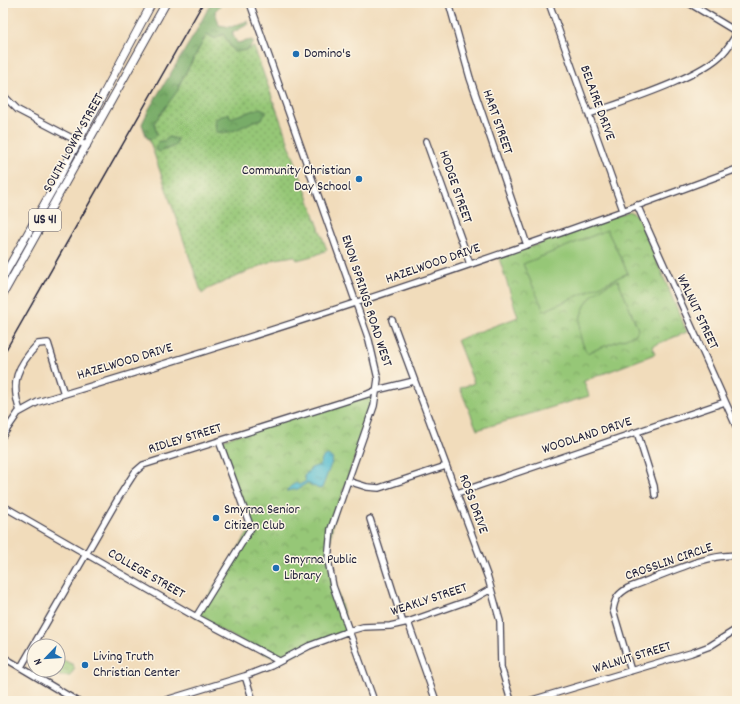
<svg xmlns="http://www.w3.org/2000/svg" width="740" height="704" viewBox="0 0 740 704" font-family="Dekko,sans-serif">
<defs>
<pattern id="grass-dots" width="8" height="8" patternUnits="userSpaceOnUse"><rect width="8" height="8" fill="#96c777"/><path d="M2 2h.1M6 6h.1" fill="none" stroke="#7aa163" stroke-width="1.8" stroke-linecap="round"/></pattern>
<pattern id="forest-crowns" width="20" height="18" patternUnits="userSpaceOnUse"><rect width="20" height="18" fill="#78ac68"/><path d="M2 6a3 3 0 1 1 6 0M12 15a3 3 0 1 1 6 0" fill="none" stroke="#628c57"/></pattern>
<pattern id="park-crowns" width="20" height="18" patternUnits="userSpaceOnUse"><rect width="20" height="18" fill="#96c777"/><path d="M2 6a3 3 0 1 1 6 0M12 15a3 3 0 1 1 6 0" fill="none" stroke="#7aa163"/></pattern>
<pattern id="water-ripples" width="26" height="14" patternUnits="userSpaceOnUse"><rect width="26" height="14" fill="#52bbcf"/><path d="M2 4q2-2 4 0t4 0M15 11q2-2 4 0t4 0" fill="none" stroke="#4498a9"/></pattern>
</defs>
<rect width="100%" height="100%" fill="#fcf5e5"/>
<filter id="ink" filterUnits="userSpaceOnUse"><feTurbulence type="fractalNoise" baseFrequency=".025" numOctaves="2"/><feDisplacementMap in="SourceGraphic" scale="8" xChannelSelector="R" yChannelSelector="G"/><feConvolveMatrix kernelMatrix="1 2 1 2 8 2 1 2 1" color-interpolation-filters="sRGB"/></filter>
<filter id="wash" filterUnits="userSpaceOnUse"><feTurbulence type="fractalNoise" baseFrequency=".012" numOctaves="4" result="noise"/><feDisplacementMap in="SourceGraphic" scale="16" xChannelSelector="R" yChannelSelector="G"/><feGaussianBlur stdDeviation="0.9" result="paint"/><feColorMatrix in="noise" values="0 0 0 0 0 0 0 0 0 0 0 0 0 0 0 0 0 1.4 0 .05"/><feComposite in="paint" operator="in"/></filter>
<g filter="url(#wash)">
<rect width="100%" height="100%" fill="#f1dcbb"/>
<path fill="url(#grass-dots)" stroke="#5c7459" d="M207 34 215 39 223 34 234 52 254 47 327 250 316 255 297 260 294 256 276 259 208 289 202 294 149 139 157 135 154 123 178 89 180 83Z"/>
<path fill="url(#forest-crowns)" stroke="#4d6752" d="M211 3H223L215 11 219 25 231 27 247 21 249 24 232 33 237 43 252 40 254 43 247 50 234 52 223 34 215 39 207 34 180 83 178 90 154 123 157 135 152 139 147 138 142 124 149 109 194 35Z
M260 108 267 111 262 119C243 123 237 135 216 132L215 119 229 113 230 118Z
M169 137 177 139 175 146 159 152 155 149 159 141H164Z"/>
<path fill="url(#park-crowns)" stroke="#5c7459" d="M630 211 637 215 687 332 652 346 655 354 584 381 589 396 477 430 460 388 474 383 457 340 518 317 499 258Z
M377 390 333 522 328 560 349 631 279 661 196 617 251 528 219 441Z
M61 659 74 665 73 667 75 668 70 676H59L58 664Z"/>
<path fill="#96c777" stroke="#5c7459" d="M607 230 628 273 544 311 523 264Z
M618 280 638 329 636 334 587 353C569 322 585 291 618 280Z"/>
<path fill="url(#water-ripples)" stroke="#3a6e85" d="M328 455 333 459 322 488 319 489 307 483 298 489 286 491 291 486 296 483 299 485 306 481 304 476 311 468 320 465 323 457Z"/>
</g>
<g filter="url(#ink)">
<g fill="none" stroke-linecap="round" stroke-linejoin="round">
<g stroke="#413e4e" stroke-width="8">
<path id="minor" d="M250 3 369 340 378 379 374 406 331 529 328 560 333 586 374 701
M449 3 470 78 527 245
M549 3 623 210
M689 3 737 32
M3 95 18 110 87 146
M589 114C622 102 700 78 723 53 728 48 733 40 737 33
M426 141 470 264
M637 205 737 428
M392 320 488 578 500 621 501 667 511 701
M20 411C10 382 17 366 38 344L48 343 64 394
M637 432 654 486 655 495
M3 435 18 413 38 402C274 332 507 255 737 169
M348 481 367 487 379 488 446 466
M457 493 725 402
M3 506 196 617 279 661
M370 519 403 623
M196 617 251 528 219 441
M408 622 436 701
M3 657 77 701
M21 667 119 497 135 472 143 465 368 394 377 390 414 381
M631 671 613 610C615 598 618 594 628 588 654 579 712 551 737 556
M245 676 253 701
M163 701 245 676 271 666 309 646 349 631 363 627 390 626 408 622 473 599 491 589
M529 701 691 653 710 646 737 629"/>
</g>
<g stroke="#413e4e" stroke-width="9">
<path id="major" d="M3 277 55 185 152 3
M3 294 166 3"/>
</g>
<use href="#minor" stroke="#fff" stroke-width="5.5"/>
<use href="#major" stroke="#fff" stroke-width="7"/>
<path stroke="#22223b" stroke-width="1.5" d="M3 355 203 3"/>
</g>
</g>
<g fill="#1f6fb2" stroke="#fcf5e5" stroke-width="1.5">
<circle cx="296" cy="54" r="4"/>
<circle cx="359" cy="179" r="4"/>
<circle cx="216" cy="518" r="4"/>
<circle cx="276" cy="568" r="4"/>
<circle cx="85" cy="665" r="4"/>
</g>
<g text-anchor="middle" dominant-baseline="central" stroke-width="3" stroke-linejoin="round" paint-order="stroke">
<rect fill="#fcf5e5" stroke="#63616e" stroke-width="1" x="29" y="209" width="32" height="22" rx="3"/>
<g font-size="13" font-weight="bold" fill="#22223b">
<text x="45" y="220">US 41</text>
</g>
<g font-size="14" fill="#22223b" stroke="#fcf5e5" text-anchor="start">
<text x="304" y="54">Domino's</text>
<text x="351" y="171" text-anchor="end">Community Christian<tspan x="351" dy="16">Day School</tspan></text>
<text x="224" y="510">Smyrna Senior<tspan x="224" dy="16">Citizen Club</tspan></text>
<text x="284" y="560">Smyrna Public<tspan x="284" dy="16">Library</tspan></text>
<text x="93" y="657">Living Truth<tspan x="93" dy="16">Christian Center</tspan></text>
</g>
<g font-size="14" fill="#22223b" stroke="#fcf5e5">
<text transform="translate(597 103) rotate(70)">BELAIRE DRIVE</text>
<text transform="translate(497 122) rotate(71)">HART STREET</text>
<text transform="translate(74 143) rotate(-61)">SOUTH LOWRY STREET</text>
<text transform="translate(455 187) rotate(71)">HODGE STREET</text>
<text transform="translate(433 264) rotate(-19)">HAZELWOOD DRIVE</text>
<text transform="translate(366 301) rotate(72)">ENON SPRINGS ROAD WEST</text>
<text transform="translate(697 312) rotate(65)">WALNUT STREET</text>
<text transform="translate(125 362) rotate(-17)">HAZELWOOD DRIVE</text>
<text transform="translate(587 436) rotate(-18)">WOODLAND DRIVE</text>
<text transform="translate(185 439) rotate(-17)">RIDLEY STREET</text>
<text transform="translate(473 504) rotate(70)">ROSS DRIVE</text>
<text transform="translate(669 562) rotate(-19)">CROSSLIN CIRCLE</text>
<text transform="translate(146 574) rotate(30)">COLLEGE STREET</text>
<text transform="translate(429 600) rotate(-18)">WEAKLY STREET</text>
<text transform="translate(632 658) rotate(-17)">WALNUT STREET</text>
</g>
</g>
<rect width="740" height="704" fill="none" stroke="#fcf5e5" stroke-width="16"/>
<g transform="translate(46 658) rotate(245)"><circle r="19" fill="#fcf5e5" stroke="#a5a1a1"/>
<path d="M0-3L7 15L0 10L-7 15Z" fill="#1f6fb2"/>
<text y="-6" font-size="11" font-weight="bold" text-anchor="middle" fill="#22223b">N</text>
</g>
</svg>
